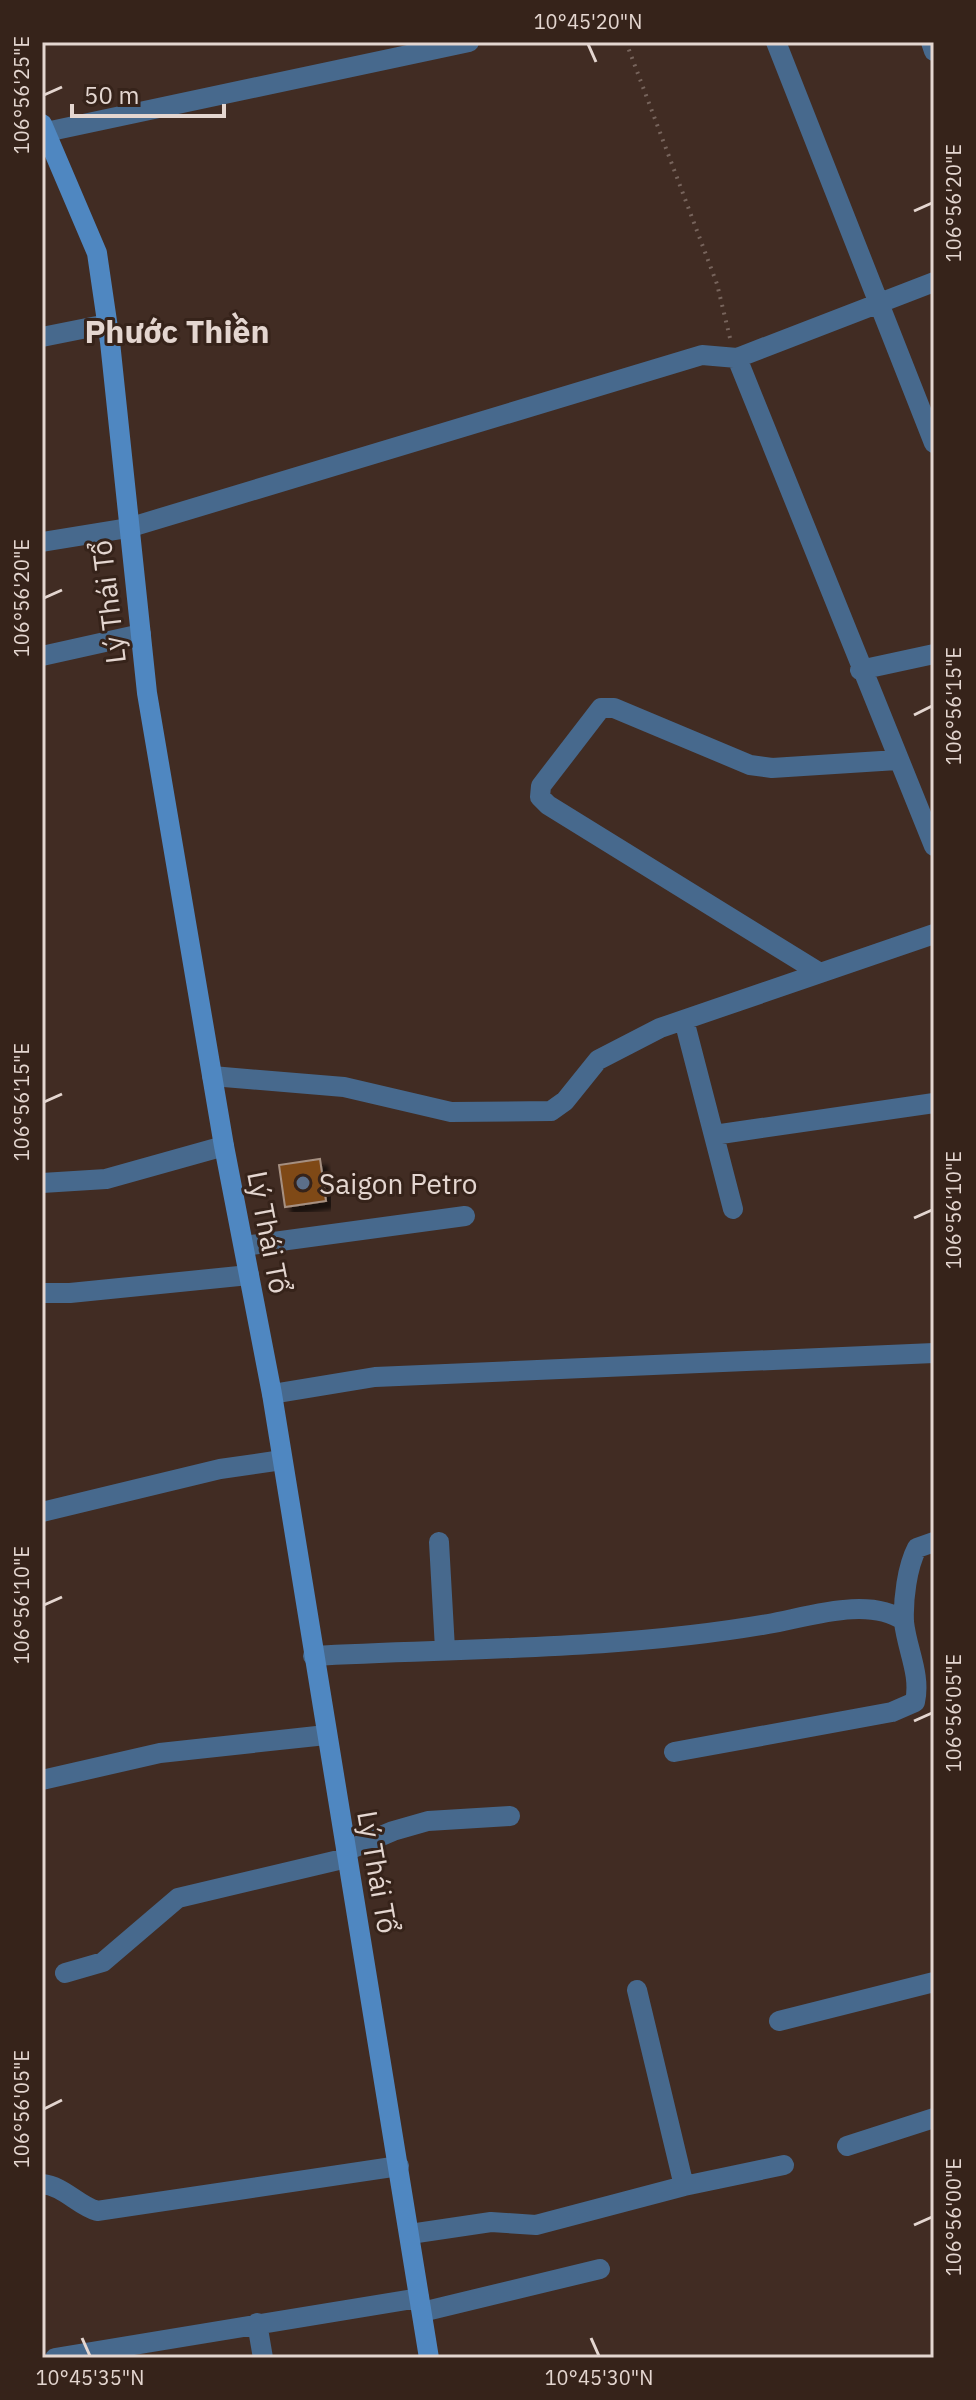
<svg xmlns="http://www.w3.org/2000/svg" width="976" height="2400" viewBox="0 0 976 2400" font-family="'IBM Plex Sans',sans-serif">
<defs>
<filter id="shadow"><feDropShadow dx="7" dy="7" stdDeviation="2" flood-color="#0009"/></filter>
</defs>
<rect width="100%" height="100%" fill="#412c23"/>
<path fill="#7f4818" stroke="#a69081" stroke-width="2" filter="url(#shadow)" d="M320 1159 326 1201 285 1207 279 1165Z"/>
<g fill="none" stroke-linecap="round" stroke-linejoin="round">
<path stroke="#77645c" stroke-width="4" stroke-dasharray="2 6" stroke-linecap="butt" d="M626 42 717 284 730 338"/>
<path stroke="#47698d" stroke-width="20" d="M776 42 934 443
M931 42 934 51
M46 132 469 42
M42 337 107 324
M737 358 934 282
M42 542 128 528 702 355 737 358 934 846
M42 656 141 634
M860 670 934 654
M820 973 548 805 540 797 541 786 601 708H614L750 765 772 768 897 760
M684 1020 733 1209
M212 1076 344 1087 451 1112 551 1111 565 1101 598 1060 660 1028 934 934
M714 1135 934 1103
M42 1183 106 1179 224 1146
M244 1246 465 1216
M42 1293H70L249 1275
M272 1394 375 1377 934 1353
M42 1512 220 1469 282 1460
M439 1542 445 1649
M313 1656C464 1648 619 1650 768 1624 808 1617 869 1596 904 1621
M674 1752 892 1712 915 1702C921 1674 907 1650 904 1622 903 1600 907 1567 917 1548L934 1542
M42 1780 160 1753 326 1735
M346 1851 393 1831 428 1821 510 1816
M65 1973 103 1962 178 1898 347 1858
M637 1990 684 2186
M779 2021 934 1982
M847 2146 934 2118
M42 2184C64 2186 77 2205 97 2211L399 2166
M410 2234 491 2222 536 2225 684 2186 784 2165
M422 2312 600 2269
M257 2323 263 2358
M55 2358 419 2298"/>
<path stroke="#4f87c1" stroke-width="20" d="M42 124 97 253 110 342 147 693 224 1146 272 1394 429 2358"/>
</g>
<path fill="none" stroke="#e4d6d0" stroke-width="3" d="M588 44 596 62M44 95 62 87M914 211 932 203M44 598 62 590M914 715 932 706M44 1102 62 1094M914 1218 932 1210M44 1605 62 1597M914 1721 932 1713M44 2109 62 2100M914 2225 932 2217M82 2338 90 2356M591 2338 599 2356"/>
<circle fill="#5c6f8a" stroke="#36231a" stroke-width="3" cx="303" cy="1183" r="8"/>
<g text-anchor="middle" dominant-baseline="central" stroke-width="6" stroke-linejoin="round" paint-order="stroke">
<g font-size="28" fill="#e4d6d0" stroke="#36231a">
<text transform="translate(108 602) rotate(-97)">Lý Thái Tổ</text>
<text transform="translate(269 1232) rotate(79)">Lý Thái Tổ</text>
<text transform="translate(378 1872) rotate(80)">Lý Thái Tổ</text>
</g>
<g font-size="28" fill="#e4d6d0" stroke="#36231a" text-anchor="start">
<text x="319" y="1183">Saigon Petro</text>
</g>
<g font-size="32" font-weight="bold" fill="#e4d6d0" stroke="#36231a">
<text x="177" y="331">Phước Thiền</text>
</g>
</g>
<rect width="976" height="2400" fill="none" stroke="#36231a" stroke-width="88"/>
<path d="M72 104v12h152v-12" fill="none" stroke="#e4d6d0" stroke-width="4"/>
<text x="84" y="104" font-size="24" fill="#e4d6d0" stroke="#36231a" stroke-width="6" paint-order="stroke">50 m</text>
<rect x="44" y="44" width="888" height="2312" fill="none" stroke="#e4d6d0" stroke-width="3"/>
<g font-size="20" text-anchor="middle" fill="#e4d6d0">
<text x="588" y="29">10°45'20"N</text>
<text transform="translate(22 95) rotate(-90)" y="7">106°56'25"E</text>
<text transform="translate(954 203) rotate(-90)" y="7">106°56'20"E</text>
<text transform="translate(22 598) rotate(-90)" y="7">106°56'20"E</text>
<text transform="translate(954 706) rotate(-90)" y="7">106°56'15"E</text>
<text transform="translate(22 1102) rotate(-90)" y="7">106°56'15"E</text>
<text transform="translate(954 1210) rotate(-90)" y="7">106°56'10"E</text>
<text transform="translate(22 1605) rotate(-90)" y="7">106°56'10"E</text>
<text transform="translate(954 1713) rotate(-90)" y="7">106°56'05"E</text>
<text transform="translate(22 2109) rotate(-90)" y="7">106°56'05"E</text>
<text transform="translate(954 2217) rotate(-90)" y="7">106°56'00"E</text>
<text x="90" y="2385">10°45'35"N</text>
<text x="599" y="2385">10°45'30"N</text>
</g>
</svg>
